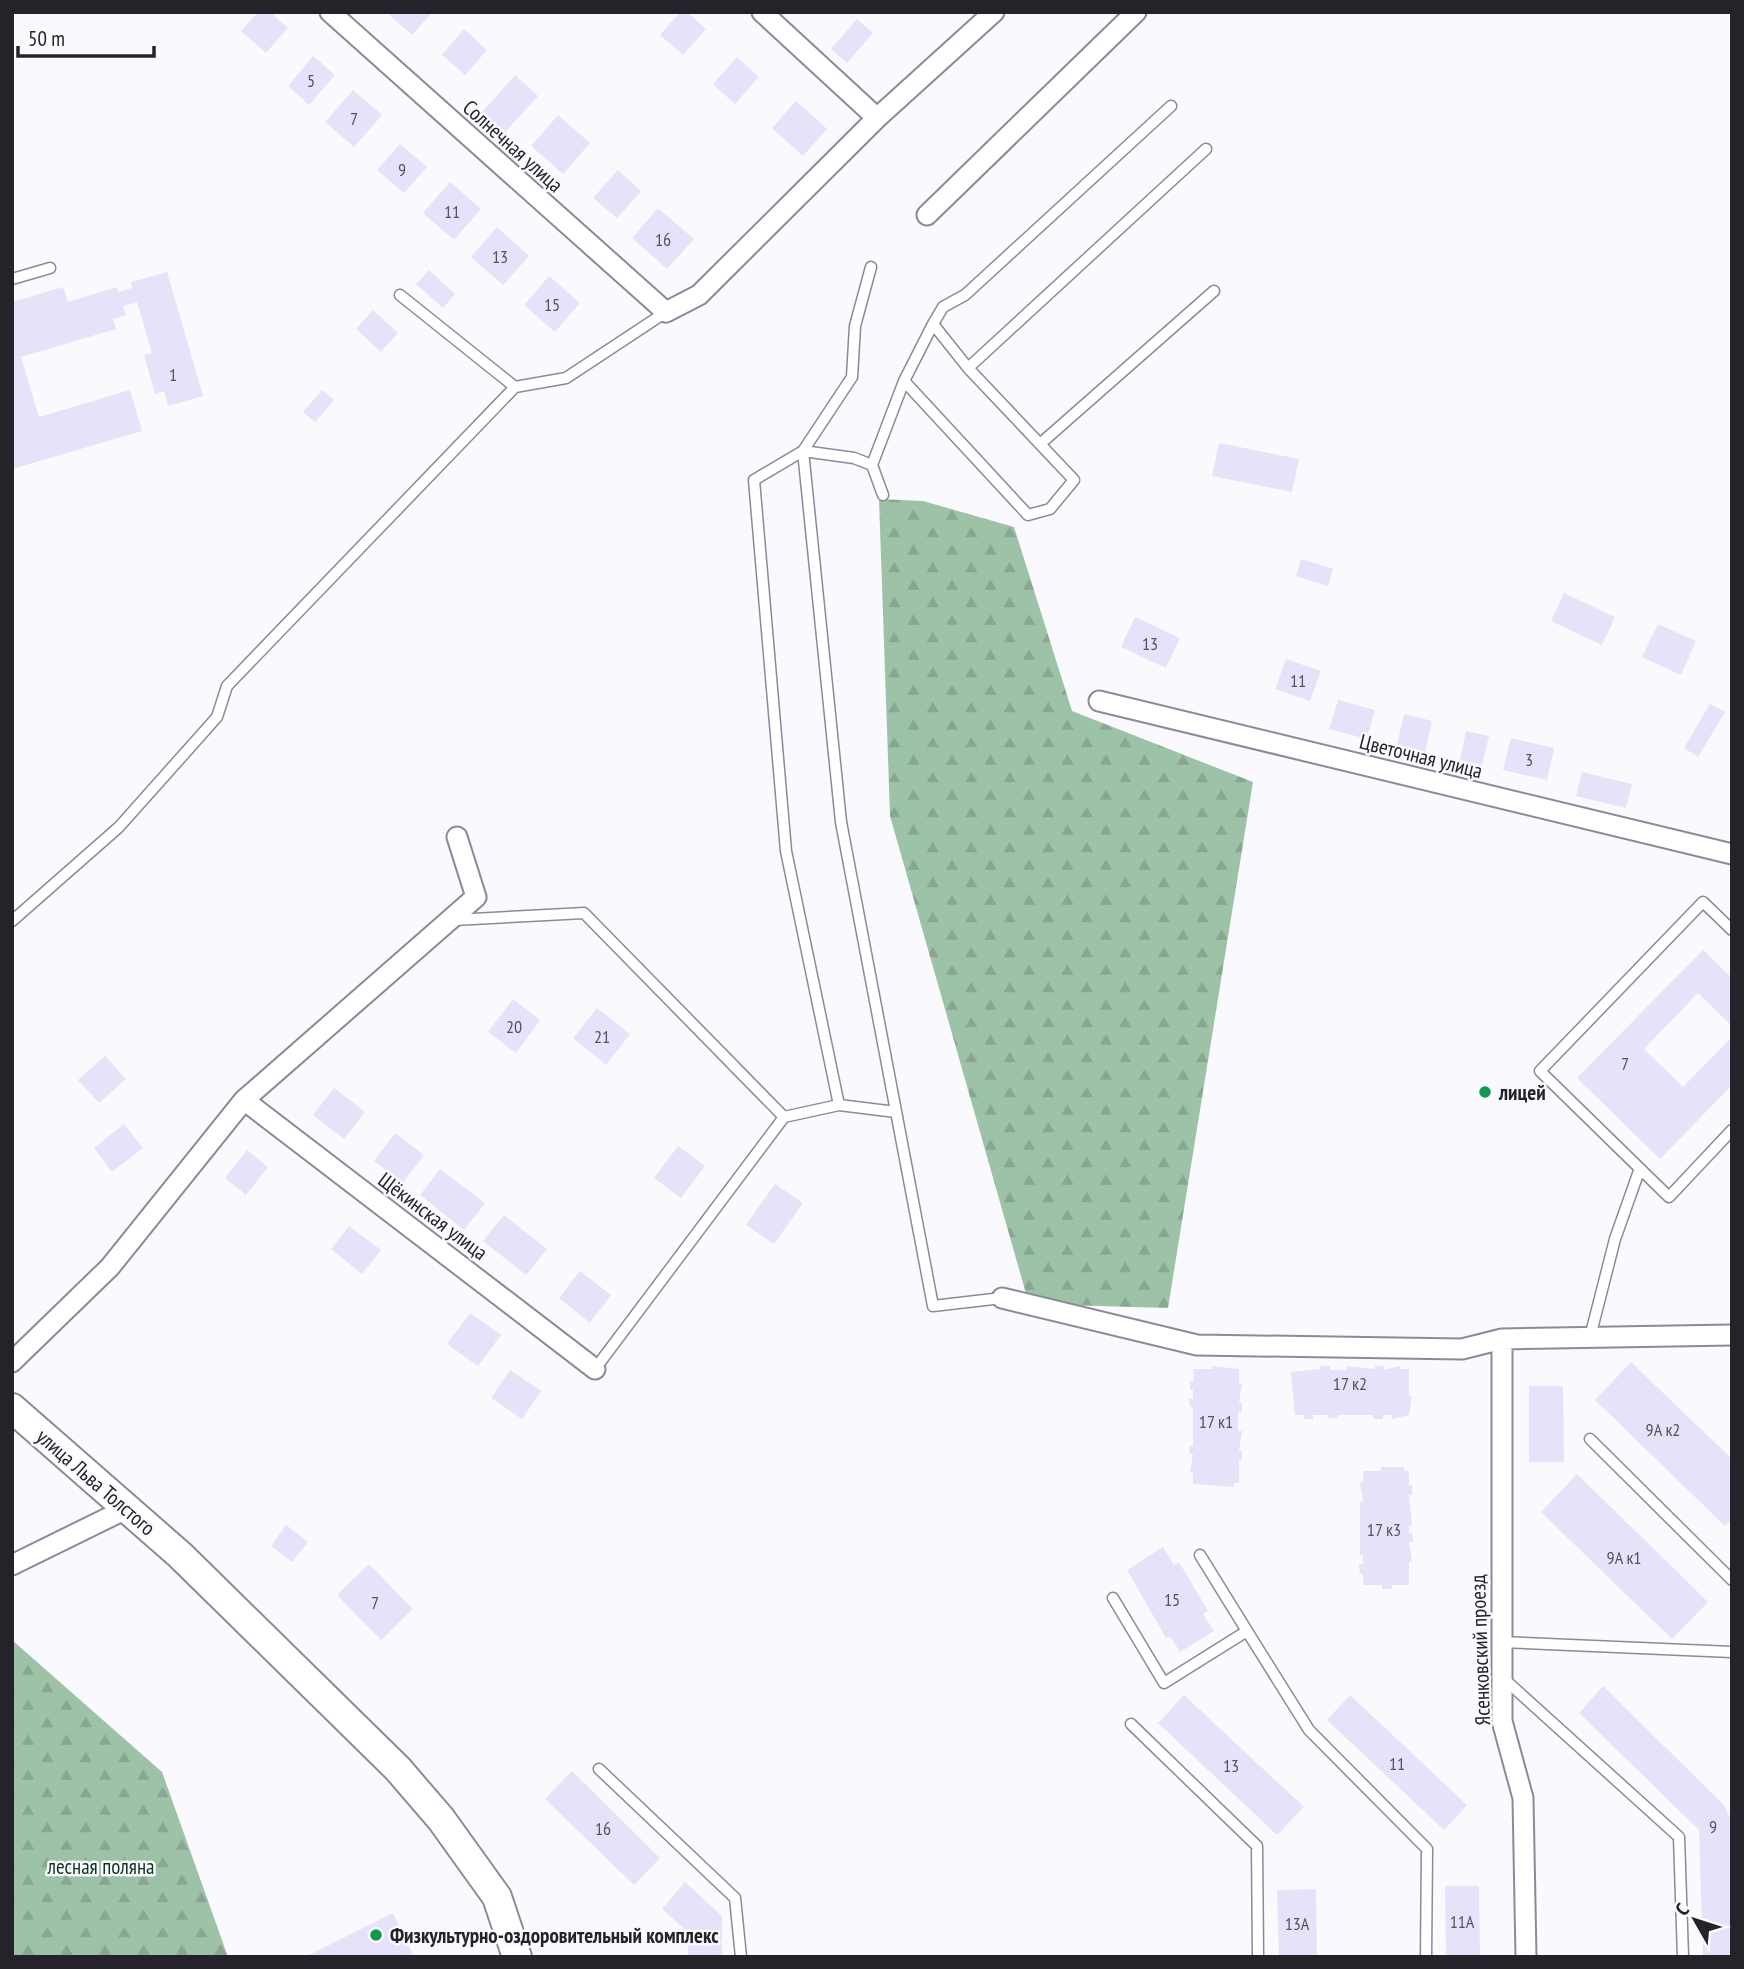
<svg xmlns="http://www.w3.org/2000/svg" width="1744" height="1969" viewBox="0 0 1744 1969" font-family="'PT Sans Narrow',sans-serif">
<defs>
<pattern id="forest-firs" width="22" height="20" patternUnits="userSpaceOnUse" patternTransform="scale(1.75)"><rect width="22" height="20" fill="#9ec2a8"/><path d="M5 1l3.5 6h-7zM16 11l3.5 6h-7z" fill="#88a691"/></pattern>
</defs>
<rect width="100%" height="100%" fill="#faf9fd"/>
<path fill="url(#forest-firs)" d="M879 499 923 501 1014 527 1072 711 1253 782 1168 1308 1029 1304 890 816Z
M12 1640 162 1772 228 1957H12Z"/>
<path fill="#e4e3fa" d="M258 12H270L288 28 266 53 241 31Z
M386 12H427L430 15 412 35Z
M680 12H687L706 29 683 55 660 35Z
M857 19 873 33 847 63 831 49Z
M464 29 487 50 465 75 442 55Z
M313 56 335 75 309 105 288 86Z
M737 57 759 77 735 104 713 84Z
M515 75 538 96 499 139 476 119Z
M353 90 382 115 354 147 325 122Z
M796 101 827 129 803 156 772 128Z
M558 115 590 143 563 174 531 146Z
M400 144 427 167 404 193 377 170Z
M618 170 641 191 617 218 593 198Z
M450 182 481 209 454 240 423 213Z
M658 208 694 239 667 269 632 238Z
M497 227 529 256 503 285 471 257Z
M429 270 455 294 443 308 416 284Z
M167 272 203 396 168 406 164 391 155 394 144 355 152 353 137 302 123 306 126 315 113 319 116 329 21 357 39 417 130 390 142 431 12 469V302L63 287 68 302 117 287 119 292 132 288 131 282Z
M549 276 580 303 555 332 524 305Z
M373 310 398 333 381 352 356 329Z
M322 390 334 400 315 422 303 412Z
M1219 443 1299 459 1292 492 1212 476Z
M1301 559 1333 569 1328 586 1296 576Z
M1564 593 1615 617 1602 645 1551 621Z
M1135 617 1180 638 1166 668 1121 647Z
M1658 624 1696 641 1681 675 1642 657Z
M1286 659 1321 671 1310 701 1275 689Z
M1338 700 1375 710 1367 739 1329 729Z
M1710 704 1725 712 1698 757 1684 748Z
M1404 714 1432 721 1425 752 1397 745Z
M1466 731 1489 736 1482 765 1460 760Z
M1511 738 1554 748 1547 780 1503 770Z
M1582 772 1632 784 1626 808 1576 796Z
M1703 950 1732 978V1026L1698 993 1644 1049 1683 1087 1732 1037V1085L1660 1159 1577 1078Z
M513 999 540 1020 516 1053 488 1032Z
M597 1008 630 1034 606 1065 573 1038Z
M105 1056 126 1079 99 1103 78 1080Z
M334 1088 365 1112 344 1139 313 1115Z
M124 1124 143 1148 112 1172 94 1148Z
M395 1133 424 1155 403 1183 374 1161Z
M678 1146 705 1166 681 1198 654 1178Z
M247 1150 268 1167 246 1195 225 1178Z
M440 1169 485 1203 464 1230 420 1195Z
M775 1184 803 1203 774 1244 746 1225Z
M504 1215 547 1249 526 1275 483 1241Z
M349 1226 381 1250 362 1274 331 1249Z
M580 1271 611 1295 590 1323 559 1298Z
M470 1313 501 1335 478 1366 447 1344Z
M1631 1362 1732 1459V1518L1725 1526 1595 1400Z
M1212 1366 1239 1369V1383L1242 1384 1239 1402 1242 1403V1412H1238V1431H1242L1239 1451H1242V1460H1239V1483H1234V1487L1193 1484V1472L1190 1473 1193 1454H1190L1189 1446H1193V1407H1190L1189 1399H1193V1390H1190V1381H1194L1193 1369H1212Z
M1320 1366H1330V1370H1347V1366L1375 1369V1366H1384L1383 1370 1400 1366V1369H1409V1396H1412L1409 1415 1392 1419V1415H1383V1419H1373V1415H1338L1337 1418H1328V1415H1313V1419H1304V1415H1295L1291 1372 1320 1369Z
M510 1370 541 1391 522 1419 491 1398Z
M1529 1386H1563L1564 1462H1529Z
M1381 1467H1404V1471H1409V1485H1412V1495H1409L1412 1526H1409V1533H1412L1413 1542H1409L1412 1562H1409V1585H1392V1589H1382V1585H1363V1574H1360L1359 1564H1363V1555H1360V1502H1363L1360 1482H1363V1471H1381Z
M1577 1474 1708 1602 1672 1639 1541 1512Z
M286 1525 308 1542 292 1562 271 1546Z
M1163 1547 1174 1565 1179 1562 1208 1611 1203 1614 1214 1631 1180 1652 1170 1636 1166 1638 1127 1570Z
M369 1564 413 1609 381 1640 337 1595Z
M1603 1686 1723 1804 1732 1821V1957H1703L1699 1830 1579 1713Z
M1184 1695 1304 1807 1277 1835 1158 1723Z
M1350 1695 1467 1805 1444 1830 1327 1720Z
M572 1771 660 1858 634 1885 545 1799Z
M685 1882 722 1916V1957H688V1932L662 1909Z
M1445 1886H1479L1480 1957H1446Z
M1316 1889 1317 1957H1279L1277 1890Z
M393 1913 414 1957H305Z"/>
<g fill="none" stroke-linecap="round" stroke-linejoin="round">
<g stroke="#8b8a99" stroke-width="13">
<path id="lane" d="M871 267 855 326 852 377 803 451 854 458 872 465 883 495
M12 279 50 268
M400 295 515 387
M968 368 1206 149
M904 381 1028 515 1050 509 1074 480 968 368 933 324 943 307 965 295 1171 106
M1040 444 1214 291
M872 465 904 381 933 324
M454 920 584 913 784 1117 839 1105
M12 921 119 827 217 717 227 686 515 387 566 378 666 312
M1732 930 1703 902 1540 1071 1669 1197 1732 1130
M896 1112 839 1105 786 851 754 480 803 451 841 822 933 1306 1002 1298
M1590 1337 1615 1239 1639 1171
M595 1369 784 1117
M1590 1439 1732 1580
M1113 1598 1164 1683 1247 1631 1200 1555
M1247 1631 1309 1730 1427 1849 1426 1957
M1501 1642 1732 1652
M1503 1678 1679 1837 1683 1957
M1131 1724 1257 1846 1258 1957
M599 1769 735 1898 741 1957"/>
</g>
<g stroke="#8b8a99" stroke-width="23">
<path id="street" d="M330 12 666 312 699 295 877 118 994 12
M762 12 877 118
M927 215 1136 12
M1099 701 1732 854
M244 1100 595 1369
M1002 1298 1197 1345 1462 1349 1502 1339 1732 1335
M1502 1339V1721L1523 1798 1526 1957
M12 1362 110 1267 244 1100 476 897 457 837
M12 1565 128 1508"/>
</g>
<g stroke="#8b8a99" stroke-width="32">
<path id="secondary" d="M12 1408 180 1555 398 1769 441 1819 497 1897 517 1957"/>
</g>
<use href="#lane" stroke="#fff" stroke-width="10"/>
<use href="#street" stroke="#fff" stroke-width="19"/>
<use href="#secondary" stroke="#fff" stroke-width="28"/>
</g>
<g fill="#149552" stroke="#faf9fd" stroke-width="2.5">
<circle cx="1485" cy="1092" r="7"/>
<circle cx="376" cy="1935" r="7"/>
</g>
<g text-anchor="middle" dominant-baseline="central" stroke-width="5" stroke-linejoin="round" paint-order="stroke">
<g font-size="18" fill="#53535d">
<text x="311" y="80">5</text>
<text x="354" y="118">7</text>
<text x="402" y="169">9</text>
<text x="452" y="211">11</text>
<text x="663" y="239">16</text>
<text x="500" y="256">13</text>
<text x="552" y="304">15</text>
<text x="173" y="374">1</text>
<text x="1150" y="643">13</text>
<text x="1298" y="680">11</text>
<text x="1529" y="759">3</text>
<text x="514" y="1026">20</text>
<text x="602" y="1036">21</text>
<text x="1625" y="1063">7</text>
<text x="1350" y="1383">17 к2</text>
<text x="1216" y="1421">17 к1</text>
<text x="1663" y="1429">9А к2</text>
<text x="1384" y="1529">17 к3</text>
<text x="1624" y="1557">9А к1</text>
<text x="1172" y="1599">15</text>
<text x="375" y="1602">7</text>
<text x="1397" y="1763">11</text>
<text x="1231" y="1765">13</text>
<text x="1713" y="1826">9</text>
<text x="603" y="1828">16</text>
<text x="1462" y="1921">11А</text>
<text x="1297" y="1923">13А</text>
</g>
<g font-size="21" fill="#232329" stroke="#faf9fd">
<text transform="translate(513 146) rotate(42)">Солнечная улица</text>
<text transform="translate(1421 756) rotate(14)">Цветочная улица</text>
<text transform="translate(433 1216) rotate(37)">Щёкинская улица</text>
<text transform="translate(96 1482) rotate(41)">улица Льва Толстого</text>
<text transform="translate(1480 1650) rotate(-92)">Ясенковский проезд</text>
</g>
<g font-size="21" font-weight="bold" fill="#232329" stroke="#faf9fd" text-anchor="start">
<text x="1499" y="1092">лицей</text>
<text x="390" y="1935">Физкультурно-оздоровительный комплекс</text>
</g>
<g font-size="21" fill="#0a361c" stroke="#faf9fd">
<text x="101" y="1866">лесная поляна</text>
</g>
</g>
<rect width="1744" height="1969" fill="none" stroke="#232329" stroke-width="28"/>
<g transform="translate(1695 1920) rotate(309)" stroke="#faf9fd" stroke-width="5" paint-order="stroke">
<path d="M0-5L12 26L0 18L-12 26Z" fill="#232329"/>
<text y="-10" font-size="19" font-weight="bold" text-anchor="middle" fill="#232329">С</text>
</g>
<path d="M18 46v10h136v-10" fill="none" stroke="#232329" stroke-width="3.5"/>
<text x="28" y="46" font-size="21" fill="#232329" stroke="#faf9fd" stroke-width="5" paint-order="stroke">50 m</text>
</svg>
